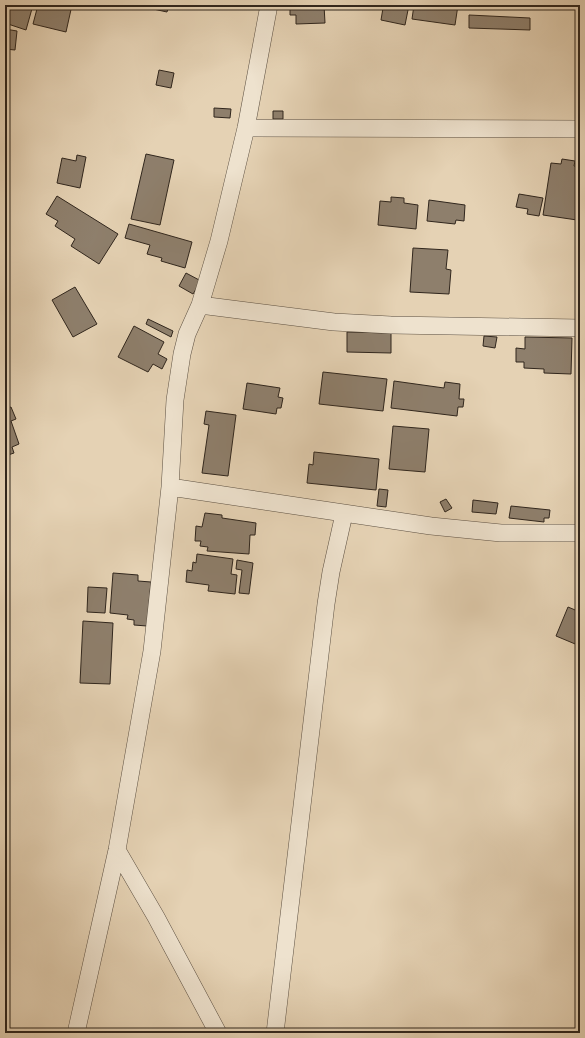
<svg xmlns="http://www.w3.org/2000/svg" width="585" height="1038" viewBox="0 0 585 1038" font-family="Alegreya,serif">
<rect width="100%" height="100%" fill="#e5d2b4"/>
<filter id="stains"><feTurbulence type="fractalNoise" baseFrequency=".005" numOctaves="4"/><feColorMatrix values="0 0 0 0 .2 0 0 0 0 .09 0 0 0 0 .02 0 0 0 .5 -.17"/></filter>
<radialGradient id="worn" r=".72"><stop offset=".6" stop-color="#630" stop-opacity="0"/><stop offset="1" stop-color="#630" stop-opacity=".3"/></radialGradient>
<path fill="#8e7f6c" stroke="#30261d" d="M5 5H33L26 30 5 23Z
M38 5H72L66 32 33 24Z
M135 5H169L167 12Z
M290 5H324L325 23 296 24V15H290Z
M379 5H409L405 25 381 20 383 8H378Z
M414 5H458L455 25 412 19Z
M469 15 530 18V30L469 28Z
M5 29 17 31 15 50 5 49Z
M159 70 174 73 171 88 156 85Z
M214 108 231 109 230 118 214 117Z
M273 111H283V119H273Z
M146 154 174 160 160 225 131 219Z
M77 155 86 157 80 188 57 183 62 158 76 161Z
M562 159 575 161 574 166 580 167V202L577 220 543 215 551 163 561 164Z
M519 194 543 198 539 216 527 214 528 209 516 207Z
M57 196 118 234 99 264 71 246 75 239 55 226 58 221 46 214Z
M391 197 404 198V203L418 205 416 229 378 225 380 201 391 202Z
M429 200 465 205 464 221 456 220 455 224 427 221Z
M129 224 192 242 185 268 161 261 162 258 147 254 150 245 125 238Z
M413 248 448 250 446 269 451 270 449 294 410 292Z
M186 273 201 281 193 294 179 286Z
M75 287 97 324 73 337 52 300Z
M148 319 173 331 171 337 146 324Z
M134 326 164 342 158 354 167 359 162 369 153 364 148 372 118 357Z
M347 332 391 333V353L347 352Z
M484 336 497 337 495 348 483 346Z
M525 337 572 338 571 374 544 373V369L524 368V362H516V348L525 349Z
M323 372 387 379 383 411 319 404Z
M394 381 444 388 445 382 460 384 459 399H464L463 407H458L457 416 391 408Z
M247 383 280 388 278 397 283 398 281 408H277L276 414 243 409Z
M11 407 16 419 11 421 19 444 12 447 14 453 5 456V409Z
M206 411 236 415 228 476 202 473 209 425 204 424Z
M393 426 429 429 425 472 389 469Z
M314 452 379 459 376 490 307 483 309 464 313 465Z
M379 489 388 490 386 507 377 506Z
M446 499 452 508 445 512 440 502Z
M473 500 498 503 496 514 472 512Z
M511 506 550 510 549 518H544V522L509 518Z
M205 513 222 515V518L256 523 255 535H250L249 554 207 551 208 547 200 546 201 541H195L196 526 202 527Z
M197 554 233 559 231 574 237 575 235 594 208 591 209 585 186 582 187 570 192 571 193 562 196 563Z
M237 560 253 563 249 594 239 593 242 570 236 569Z
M113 573 138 575V581L151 582 147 626 134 625V620L127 619 128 615 110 613Z
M88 587 107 588 105 613 87 612Z
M568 607 580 612V646L556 636Z
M83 621 113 623 110 684 80 683Z"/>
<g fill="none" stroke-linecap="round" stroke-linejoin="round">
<g stroke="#5d5143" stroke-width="18">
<path id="street" d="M246 128 580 129
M200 305 334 322 391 325 580 328
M170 487 431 526 501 533H580
M117 850 156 917 218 1033
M76 1033 117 850 152 651 170 487 175 400 182 354 187 334 200 305 219 241 246 128 269 5
M275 1033 326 604 331 572 344 514"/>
</g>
<use href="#street" stroke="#eee2ce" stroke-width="17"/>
</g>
<rect width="585" height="1038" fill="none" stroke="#e5d2b4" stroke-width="20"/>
<rect x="6" y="6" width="573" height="1026" fill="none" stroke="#30261d" stroke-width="2"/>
<rect x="10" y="10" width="565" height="1018" fill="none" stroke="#30261d"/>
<rect width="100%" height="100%" filter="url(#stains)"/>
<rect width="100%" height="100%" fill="url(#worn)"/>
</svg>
